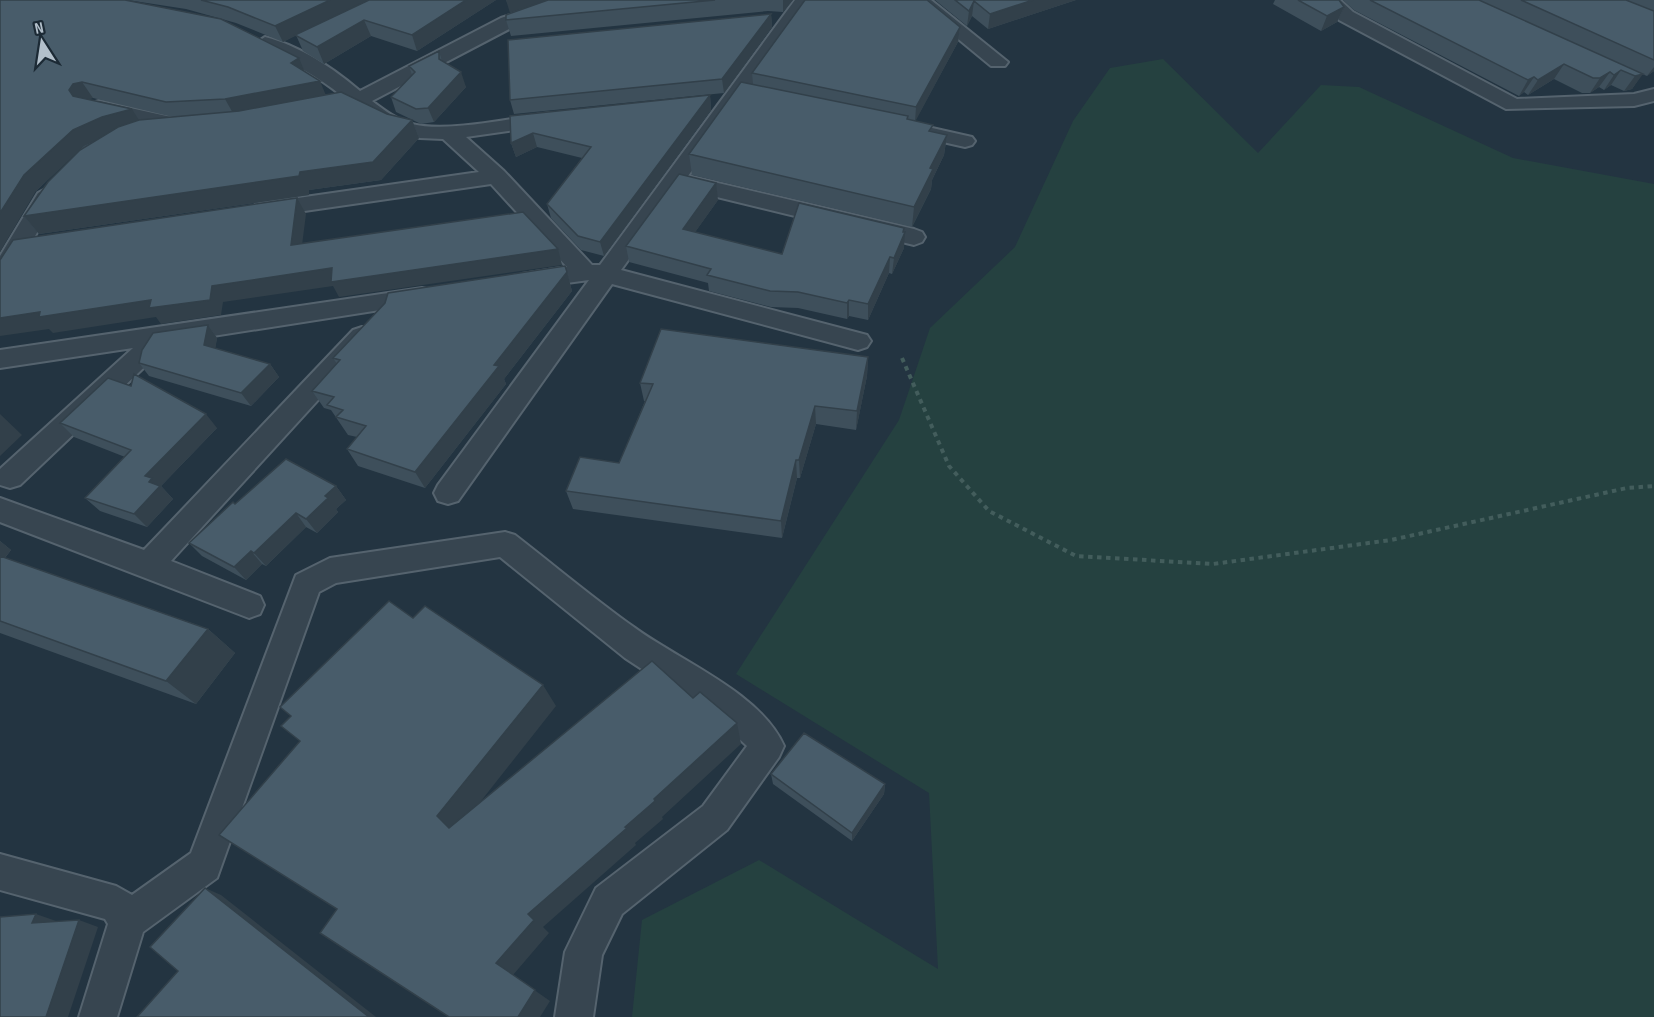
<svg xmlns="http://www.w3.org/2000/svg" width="1654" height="1017" viewBox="0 0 1654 1017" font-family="'Sofia Sans Condensed',sans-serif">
<rect width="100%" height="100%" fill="#233441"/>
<path fill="#254140" d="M1163 59 1258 153 1321 85 1359 87 1513 158 1654 184V1017H632L642 920 759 860 938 969 929 793 736 674 899 420 930 328 1015 247 1073 121 1110 68Z"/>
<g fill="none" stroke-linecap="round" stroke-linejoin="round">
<g stroke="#55636e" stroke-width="4">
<path id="minor" d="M555 0H582L579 4 515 26 372 101C384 110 397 120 412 124 447 133 513 118 550 113L557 115 560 119 557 123 550 125 466 137 504 171 592 265H600L795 0H813L688 176 914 229 922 232 925 237 922 242 914 245 680 188 621 270 867 335 871 341 867 347 858 350 612 284 458 501 448 504 438 501 434 493 438 485 589 280 530 288 522 286 518 280 522 274 567 267 491 184 263 217 255 215 252 210 255 205 263 203 479 172 443 139 420 138 398 133 380 125 355 107H336L333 103 336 99 343 97C317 75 289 61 258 47L256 43 265 37C300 46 333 68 360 91L501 18Z
M911 0H931L1008 62 1005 66H991Z
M1321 0H1340L1353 12 1517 99 1634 94 1654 89V101L1634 106 1506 109 1339 20Z
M99 101 171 117 182 126 179 130C171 132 106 115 92 111L89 107 92 103Z
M910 123 972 137 975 141 972 145 965 147 903 133 900 129 903 125Z
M53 185 61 187 64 192 55 202 8 282 0 284V256L38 193Z
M422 288 431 290 434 296 431 302 162 344 156 356 20 485 10 488 0 485V469L133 348 0 368V350Z
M362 327 371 330 374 336 371 342 171 561 260 596 264 605 260 614 249 618 0 522V498L144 550 353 330Z
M505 532 515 535C555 566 594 599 635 628 680 661 761 693 784 746L779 757 727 830 622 914 602 955 593 1017H555L565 952 596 888 703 806 747 746 718 719 625 658 500 557 336 583 319 592 217 878 143 932 117 1017H79L108 924 105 919 0 890V854L116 886 132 895 191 853 296 575 330 558Z"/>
</g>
<path stroke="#435d5c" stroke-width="4" stroke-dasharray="4.5 4.5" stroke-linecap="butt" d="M902 358 949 466 989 511 1076 556 1213 564 1391 540 1627 488 1654 486"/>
<use href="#minor" fill="#374550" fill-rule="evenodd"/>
</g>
<path fill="#3e4f5b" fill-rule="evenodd" d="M0 0H496L417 51 371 36 324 64 303 51 296 35 283 42 236 23 186 9 134 1 127 0 305 72 326 95 387 114 412 120 419 138 381 180 309 190V195L39 234 24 216 76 153 36 191ZM93 98 173 117 139 120 87 99Z
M506 0H793L783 12 768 11 511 36 506 20 512 12Z
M935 0H1076L988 29 972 16 967 26Z
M1275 0H1339L1344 7 1337 22 1321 31 1273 4Z
M1343 0H1654V71L1647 76 1642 74 1632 89 1624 91 1611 85 1604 90 1599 87 1590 93H1582L1554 79 1528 95 1524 92 1519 96 1354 10Z
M771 14 772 27 724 93 514 114 510 100Z
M960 27 958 42 915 121 932 131 947 135 944 155 932 180 931 189 912 227 692 175 689 154 753 84 752 73Z
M439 51 442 61 466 87 434 122 421 124 396 112 391 97 412 75 409 66Z
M710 95 711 110 604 256 581 250 551 218 547 204 582 158 537 147 516 157 511 143 510 116Z
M718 200 695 232 782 254 904 228V248L892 274 889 273 868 320 849 316 847 319 798 308 771 307 709 291 708 283 629 262 626 246Z
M565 266 572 291 504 379 506 384 425 488 358 466 347 449 357 437 348 435 331 410 324 408 312 391 337 364 333 358 385 303Z
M208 325 217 338 215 348 270 364 279 377 251 406 149 376 139 363Z
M868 357 867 376 856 430 816 424 800 478H797L782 538 573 509 566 491 619 463 645 401H644L640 383Z
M60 423 217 428 161 486 173 499 147 527 100 511 85 498 125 457 74 437Z
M336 486 346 500 336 509 338 512 317 533 306 527 266 566 262 564 246 580 202 556 189 543 235 504Z
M0 541 11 550 5 558 208 629 235 653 196 704 0 633Z
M771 774 885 784 884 794 852 841 773 784Z"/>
<path fill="#32404a" d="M330 0H370L283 42 275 26Z
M466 0H496L417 51 412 35Z
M506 0H548L510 13Z
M783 0H793L783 12Z
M1033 0H1076L988 29 990 14Z
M974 1 972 16 967 26 969 11Z
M1344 7 1337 22 1321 31 1327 16Z
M771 14 772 27 724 93 722 79Z
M364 20 371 36 324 64 317 47Z
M960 27 958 42 915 122 916 107Z
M299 58 306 75 291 63Z
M1564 64 1554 79 1528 95 1538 80Z
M1654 67V71L1647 76Z
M1621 70 1611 85 1604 90 1614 75Z
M461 72 466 87 434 122 428 108Z
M1610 72 1599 87 1590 93 1600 78Z
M1643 74 1632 89 1624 91 1635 76Z
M1534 77 1524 92 1519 96 1528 80Z
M320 81 327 98 234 115 225 99Z
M82 82 93 98 84 100 80 106 69 90 73 84Z
M710 95 711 110 604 256 600 242Z
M132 109 142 125 113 133 84 146 36 191 0 252V213L24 175 73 130 102 117Z
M412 120 419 138 381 180 309 190V195L39 234 24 216 300 172Z
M533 133 537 147 516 157 511 143Z
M947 135 944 155 932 180 931 189 912 227 914 207 930 168Z
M716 183 718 200 686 245 683 229Z
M297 198 306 214 300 261 291 245Z
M904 228V236L905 232 904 248 892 274 894 258Z
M558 249 562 265 339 297 333 286 223 302 221 315 161 324 156 317 53 333 49 329 0 336V318L332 268Z
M890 257 889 273 868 320V304Z
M567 272 572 291 504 379 506 384 425 488 415 472 494 365Z
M849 300V316L847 319V303Z
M208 325 217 338 214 358 204 345Z
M868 357 867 376 856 430 857 411Z
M270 364 279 377 251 406 241 393Z
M815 406 816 424 800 478 799 460Z
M0 414 22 435 0 456Z
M206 414 217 428 161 486 173 499 147 527 134 514 149 482 145 476Z
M796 460 797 478 782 538 781 521Z
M336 486 346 500 336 509 338 512 317 533 306 519 325 496Z
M296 513 306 527 266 566 254 553Z
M0 541 11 550 3 560 0 568Z
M251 551 262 564 246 580 234 567Z
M208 629 235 653 196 704 166 681Z
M543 685 556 706 455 834 437 816Z
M737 723 741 744 662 817 663 819 635 843 636 845 543 927 549 933 513 975 550 1001 540 1017H518L496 963 528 914 625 827 654 799Z
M885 784 884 794 852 841V833Z
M205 888 221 895 376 1017H369Z
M36 914 56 921 52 930 32 923Z
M79 920 98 927 68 1017H46Z"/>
<path fill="#485c6a" stroke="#32404a" stroke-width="1.5" d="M0 0H125L221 19 299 58 291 63 320 81 225 99 166 102 82 82 73 84 69 90 73 96 132 109 102 117 73 130 24 175 0 213Z
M201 0H330L275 26 228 7Z
M369 0H466L412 35 364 20 317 47 295 35Z
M548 0H715L506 20V15Z
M805 0H927L960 27 916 107 752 73Z
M955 0H1033L990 14 974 1 969 11Z
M1298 0H1339L1344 7 1327 16Z
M1370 0H1479L1643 74 1635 76 1621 70 1614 75 1610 72 1600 78H1593L1564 64 1538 80 1534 77 1528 80Z
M1521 0H1626L1654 11V60Z
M771 14 722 79 510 100 508 40Z
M439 51V59L461 72 428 108 416 109 391 97 415 72 409 66Z
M741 82 908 116 907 119 933 125 929 131 947 135 930 168 933 169 914 207 689 154Z
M341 92 387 114 412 120 373 162 300 172 299 176 24 216 48 182 80 150 118 127 139 120 239 111Z
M710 95 600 242 578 236 547 204 591 147 533 133 511 143 510 116Z
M679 174 716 183 683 229 782 254 799 203 904 228 903 232H905L894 258 890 257 868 304 849 300 847 303 798 292 770 291 707 275 711 269 626 246Z
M297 198 291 245 523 212 558 249 331 282 332 268 212 286 210 300 149 308 151 300 39 317 40 312 0 318V260L13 240Z
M565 266 567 272 494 365 499 366 415 472 347 449 366 426 336 417 343 410 327 405 334 397 312 391 340 360 333 358 385 303 388 293Z
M208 325 204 345 270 364 241 393 139 363 142 350 153 333Z
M661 329 868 357 857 411 815 406 799 460H796L781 521 566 491 580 457 619 463 653 384 640 383Z
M134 374 206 414 145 476 152 478 149 482 160 486 134 514 85 498 131 450 60 423 108 378 131 386Z
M286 459 336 486 325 496 328 498 306 519 296 513 254 553 251 551 234 567 189 543 233 502 235 504Z
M0 556 208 629 166 681 0 621Z
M389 601 413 618 425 606 543 685 437 816 449 828 652 661 693 698 700 692 737 723 654 799 655 801 625 827 627 828 528 914 534 920 496 963 535 990 518 1017H449L320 933 337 909 219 835 300 741 281 726 291 716 280 707Z
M804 733 885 784 852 833 771 774Z
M205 888 369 1017H137L178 971 150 947Z
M36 914 32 923 79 920 46 1017H0V917Z"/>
<g transform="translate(42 42) rotate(348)" stroke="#1c2a35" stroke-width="4.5" paint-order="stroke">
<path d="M0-4.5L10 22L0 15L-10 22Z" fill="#b3c0cb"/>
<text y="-9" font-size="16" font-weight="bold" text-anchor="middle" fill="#b3c0cb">N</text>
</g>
</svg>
